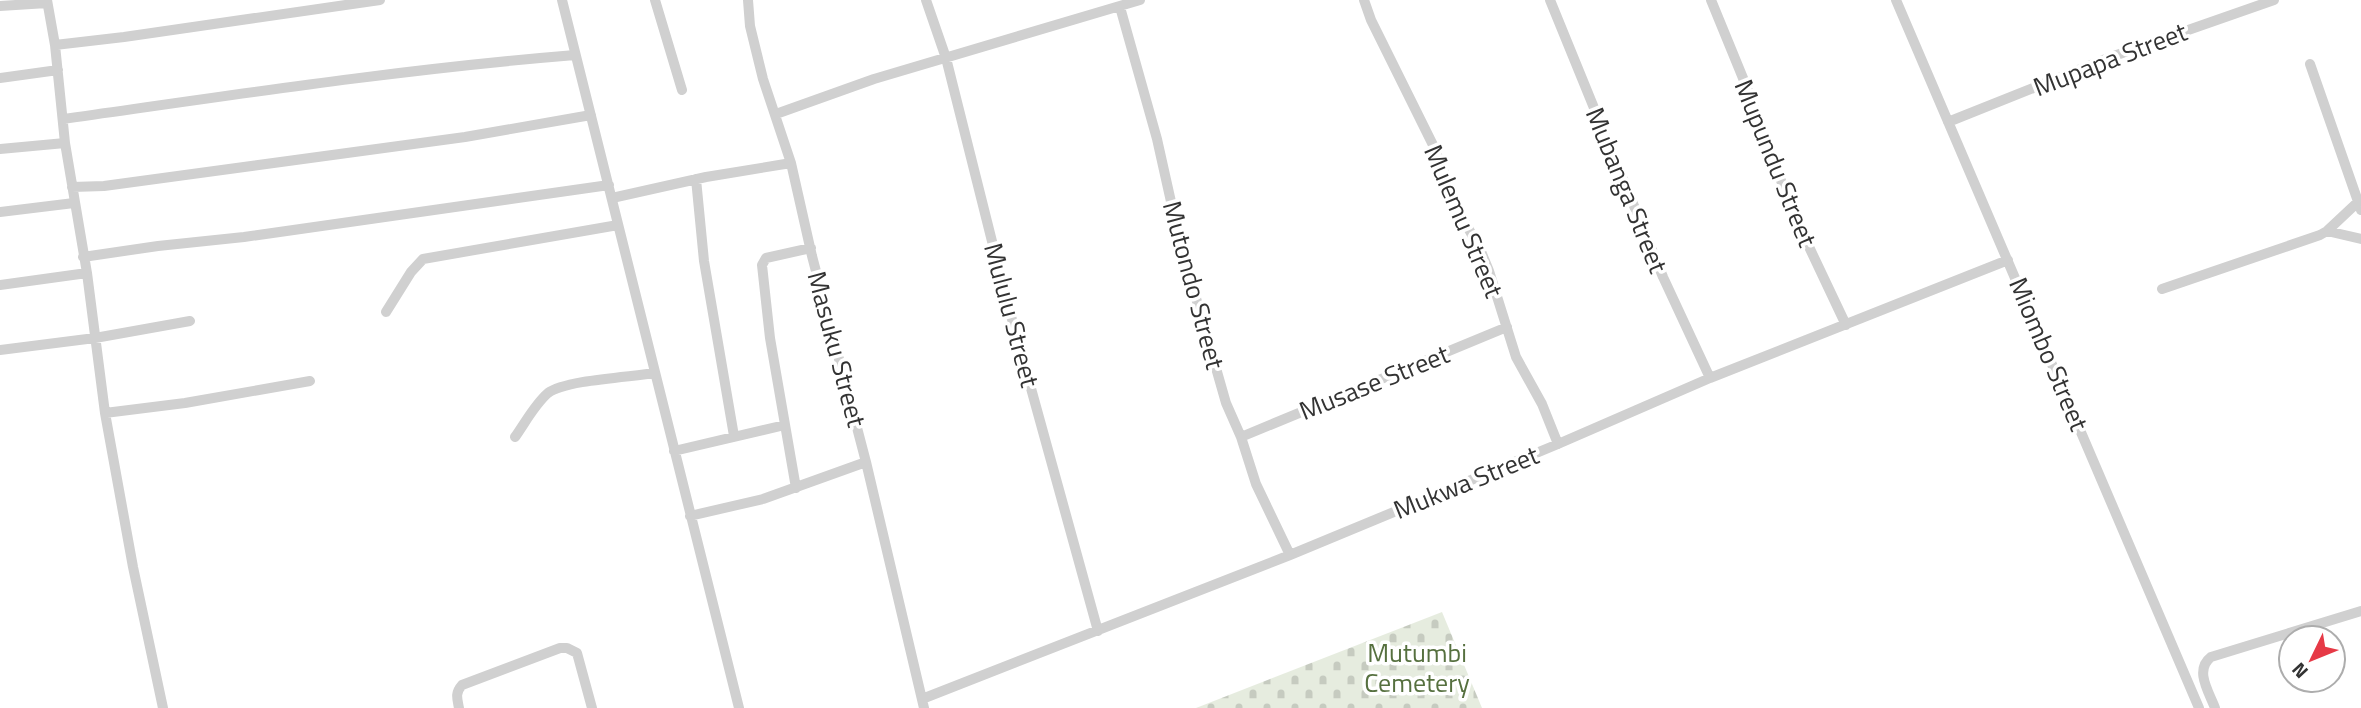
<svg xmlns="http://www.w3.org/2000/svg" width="2361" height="708" viewBox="0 0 2361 708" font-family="'Titillium Web',sans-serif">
<defs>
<pattern id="cemetery-stones" width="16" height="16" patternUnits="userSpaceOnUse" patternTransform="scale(1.75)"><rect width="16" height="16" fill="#e6ecdf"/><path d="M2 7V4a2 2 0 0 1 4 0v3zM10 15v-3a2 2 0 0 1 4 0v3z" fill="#c6cbc0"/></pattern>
</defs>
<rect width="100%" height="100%" fill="#fff"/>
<path fill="url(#cemetery-stones)" d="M1442 612 1482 708H1196Z"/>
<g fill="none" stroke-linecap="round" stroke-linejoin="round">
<path stroke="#d0d0d0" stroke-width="10" d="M47 0 55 45 65 143 87 273 105 413 133 567 163 708
M562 0 739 708
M655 0 682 90
M748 0 750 26 763 79 791 163 812 256 866 462 924 708
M926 0 946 58 1008 305 1098 631
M1364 0 1371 20 1433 145 1463 219 1480 249 1489 271 1516 357 1542 404 1558 444
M1550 0 1663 277 1710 378
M1711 0 1745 83 1793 213 1846 325
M1896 0 2199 708
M0 6 47 3
M1120 7 1157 139 1180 242 1226 403 1241 437 1256 484 1290 555
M55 45 124 37 380 0
M2310 64 2361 210
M0 78 58 70
M776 114 874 79 1140 0
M63 119C233 95 403 69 575 55
M1948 122 2111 57 2274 0
M0 149 65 143
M696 179 704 261 734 436
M72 187 104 186 465 137 591 115
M612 198 706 177 791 163
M0 212 74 203
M2327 231 2361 239
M83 257 158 246 244 237 609 185
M0 285 87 273
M2162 289 2320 235 2327 231 2358 202
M386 312 411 272 423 259 618 225
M0 350 95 338 190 321
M105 413 185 403 310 381
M515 437C525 423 535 404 548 393 565 380 631 377 655 373
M1241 437 1507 327
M674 451 785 425
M796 488 770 338 762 265 766 258 811 248
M690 516 763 499 866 462
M922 699 1290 555 1558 444 1710 378 2008 260
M459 708C457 698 455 693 462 685L560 648H567L577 653 592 708
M2215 708C2209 692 2194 670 2211 657L2361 611"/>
</g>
<g text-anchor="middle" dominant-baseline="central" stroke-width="7" stroke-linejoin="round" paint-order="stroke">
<g font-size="26" fill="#333" stroke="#fff">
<text transform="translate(2110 59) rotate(-21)">Mupapa Street</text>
<text transform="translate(1776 163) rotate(68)">Mupundu Street</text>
<text transform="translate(1627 190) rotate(68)">Mubanga Street</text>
<text transform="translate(1464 221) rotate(67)">Mulemu Street</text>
<text transform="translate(1194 285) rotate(75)">Mutondo Street</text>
<text transform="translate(1012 315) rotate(75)">Mululu Street</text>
<text transform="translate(837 349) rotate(75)">Masuku Street</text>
<text transform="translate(2049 354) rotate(67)">Miombo Street</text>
<text transform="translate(1374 382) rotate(-22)">Musase Street</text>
<text transform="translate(1466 482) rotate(-22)">Mukwa Street</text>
</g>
<g font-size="26" fill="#56703f" stroke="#fff">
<text x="1417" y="652">Mutumbi<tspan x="1417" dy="30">Cemetery</tspan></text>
</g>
</g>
<g transform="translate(2312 659) rotate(227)"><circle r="33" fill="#ffffff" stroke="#adadad" stroke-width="2"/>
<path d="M0-5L12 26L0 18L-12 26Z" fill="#e63946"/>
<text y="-10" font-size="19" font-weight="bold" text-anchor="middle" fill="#333333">N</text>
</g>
</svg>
